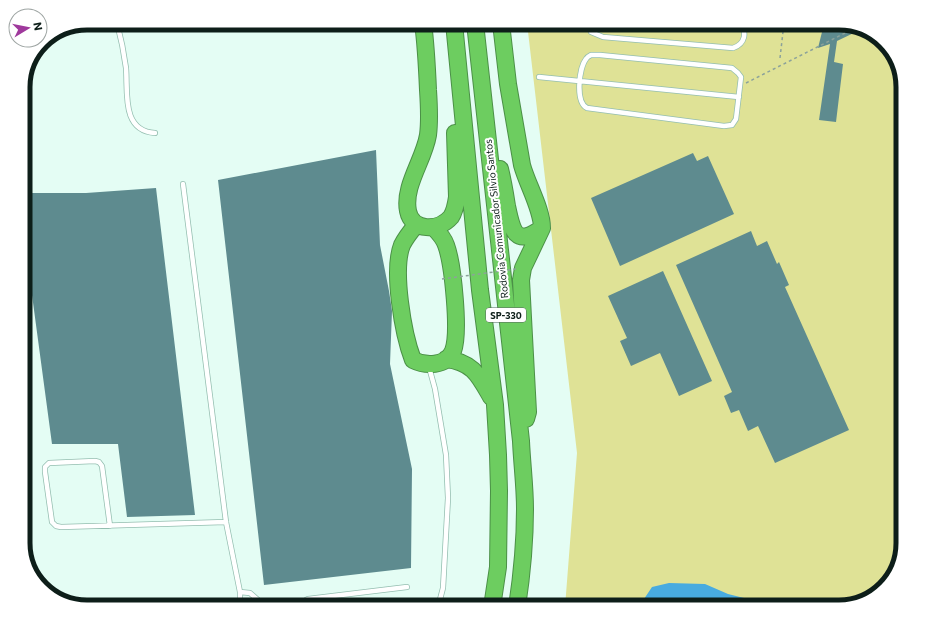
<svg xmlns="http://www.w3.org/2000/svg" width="926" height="630" viewBox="0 0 926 630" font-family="Commissioner,sans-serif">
<rect width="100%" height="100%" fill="#e4fdf4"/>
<path fill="#dfe296" d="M527 23H839L875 34 896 58 903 87V543L892 579 868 600 839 607H565L577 453Z"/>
<path fill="#48abe0" d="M669 583 705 584 728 594 748 599 753 607H640L642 602 652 587Z"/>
<path fill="#5e8b8f" d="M835 26 854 27 860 30 837 41 834 62 843 64 836 122 819 120 830 44 818 48 822 32Z
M376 150 380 245 389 291 392 311 390 364 412 469 411 568 264 585 218 180Z
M693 153 697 161 708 156 734 214 620 266 591 198Z
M156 188 195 515 127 517 118 444H52L23 228V193H86Z
M751 231 757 246 767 241 777 264 779 262 789 285 785 287 849 430 775 463 758 426 748 431 739 410 731 413 724 396 732 392 676 265Z
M663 271 712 381 679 396 660 353 631 366 620 341 627 338 608 296Z"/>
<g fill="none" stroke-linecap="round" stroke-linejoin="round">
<g stroke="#94beb0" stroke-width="6">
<path id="service" d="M96 23 97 25
M117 23C121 38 124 53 126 68 128 92 121 131 155 133
M589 23 591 32 603 37 733 48C745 44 748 32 739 23
M591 55H600L732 68 738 73 741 77 736 119 732 125 724 126 587 108C575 102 579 68 586 59 587 57 589 56 591 55Z
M539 77 739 97
M183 184 226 522 240 592
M429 367 435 389 446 455 448 498 443 588 438 607
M110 526 102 466 99 462 95 461 49 463 45 467V472L52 522 56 526 61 527 226 522
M245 607 240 602V592L250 593 266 607
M306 607V600L308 599 407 587"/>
</g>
<g stroke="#4b9047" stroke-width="18">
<path id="motorway" d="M423 23C426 45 427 67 428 90 429 105 430 120 428 135 424 160 403 186 408 211 412 232 439 231 451 217 455 211 456 204 457 197L455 133
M454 23 480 290 495 405 498 455 499 491 498 567 492 607
M475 23 521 441C522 464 525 486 525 509 525 542 522 574 517 607
M501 23 508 84 522 165C527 184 542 209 542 228L523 268 521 280 528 412 526 419
M500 169C503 181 505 193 507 206 512 230 515 248 542 228
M416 225C411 231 406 237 402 245 392 270 403 334 413 360 425 366 446 367 453 351 460 333 453 264 446 245 444 239 439 233 434 228
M446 359C473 362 479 376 491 397"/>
</g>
<path stroke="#8ca29a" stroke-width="1.5" stroke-dasharray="3 3" stroke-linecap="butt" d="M780 58 784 23
M746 83 855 28"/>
<use href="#service" stroke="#fff" stroke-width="4.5"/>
<use href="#motorway" stroke="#6dcd60" stroke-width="16"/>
<path stroke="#8ca29a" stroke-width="1.5" stroke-dasharray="3 3" stroke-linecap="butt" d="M442 279 516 269"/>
</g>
<g text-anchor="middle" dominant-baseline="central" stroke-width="4" stroke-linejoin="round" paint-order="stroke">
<rect fill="#fff" stroke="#56625e" stroke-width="1" x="486" y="308" width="40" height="14" rx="3"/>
<g font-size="9" font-weight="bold" fill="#0d1e19">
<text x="506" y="315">SP-330</text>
</g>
<g font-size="10" fill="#0d1e19" stroke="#fff">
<text transform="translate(496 219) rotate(-96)">Rodovia Comunicador Silvio Santos</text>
</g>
</g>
<path d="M0 0H926V630H0ZM87 30H839A57 57 0 0 1 896 87V543A57 57 0 0 1 839 600H87A57 57 0 0 1 30 543V87A57 57 0 0 1 87 30Z" fill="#fff" fill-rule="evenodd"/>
<path fill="none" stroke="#0d1e19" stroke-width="5" d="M87 30H839A57 57 0 0 1 896 87V543A57 57 0 0 1 839 600H87A57 57 0 0 1 30 543V87A57 57 0 0 1 87 30Z"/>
<g transform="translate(28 28) rotate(80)"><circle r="19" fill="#ffffff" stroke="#9ea5a3"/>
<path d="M0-3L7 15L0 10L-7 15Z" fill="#9f399c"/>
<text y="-6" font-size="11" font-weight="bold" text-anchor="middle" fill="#0d1e19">N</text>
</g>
</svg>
